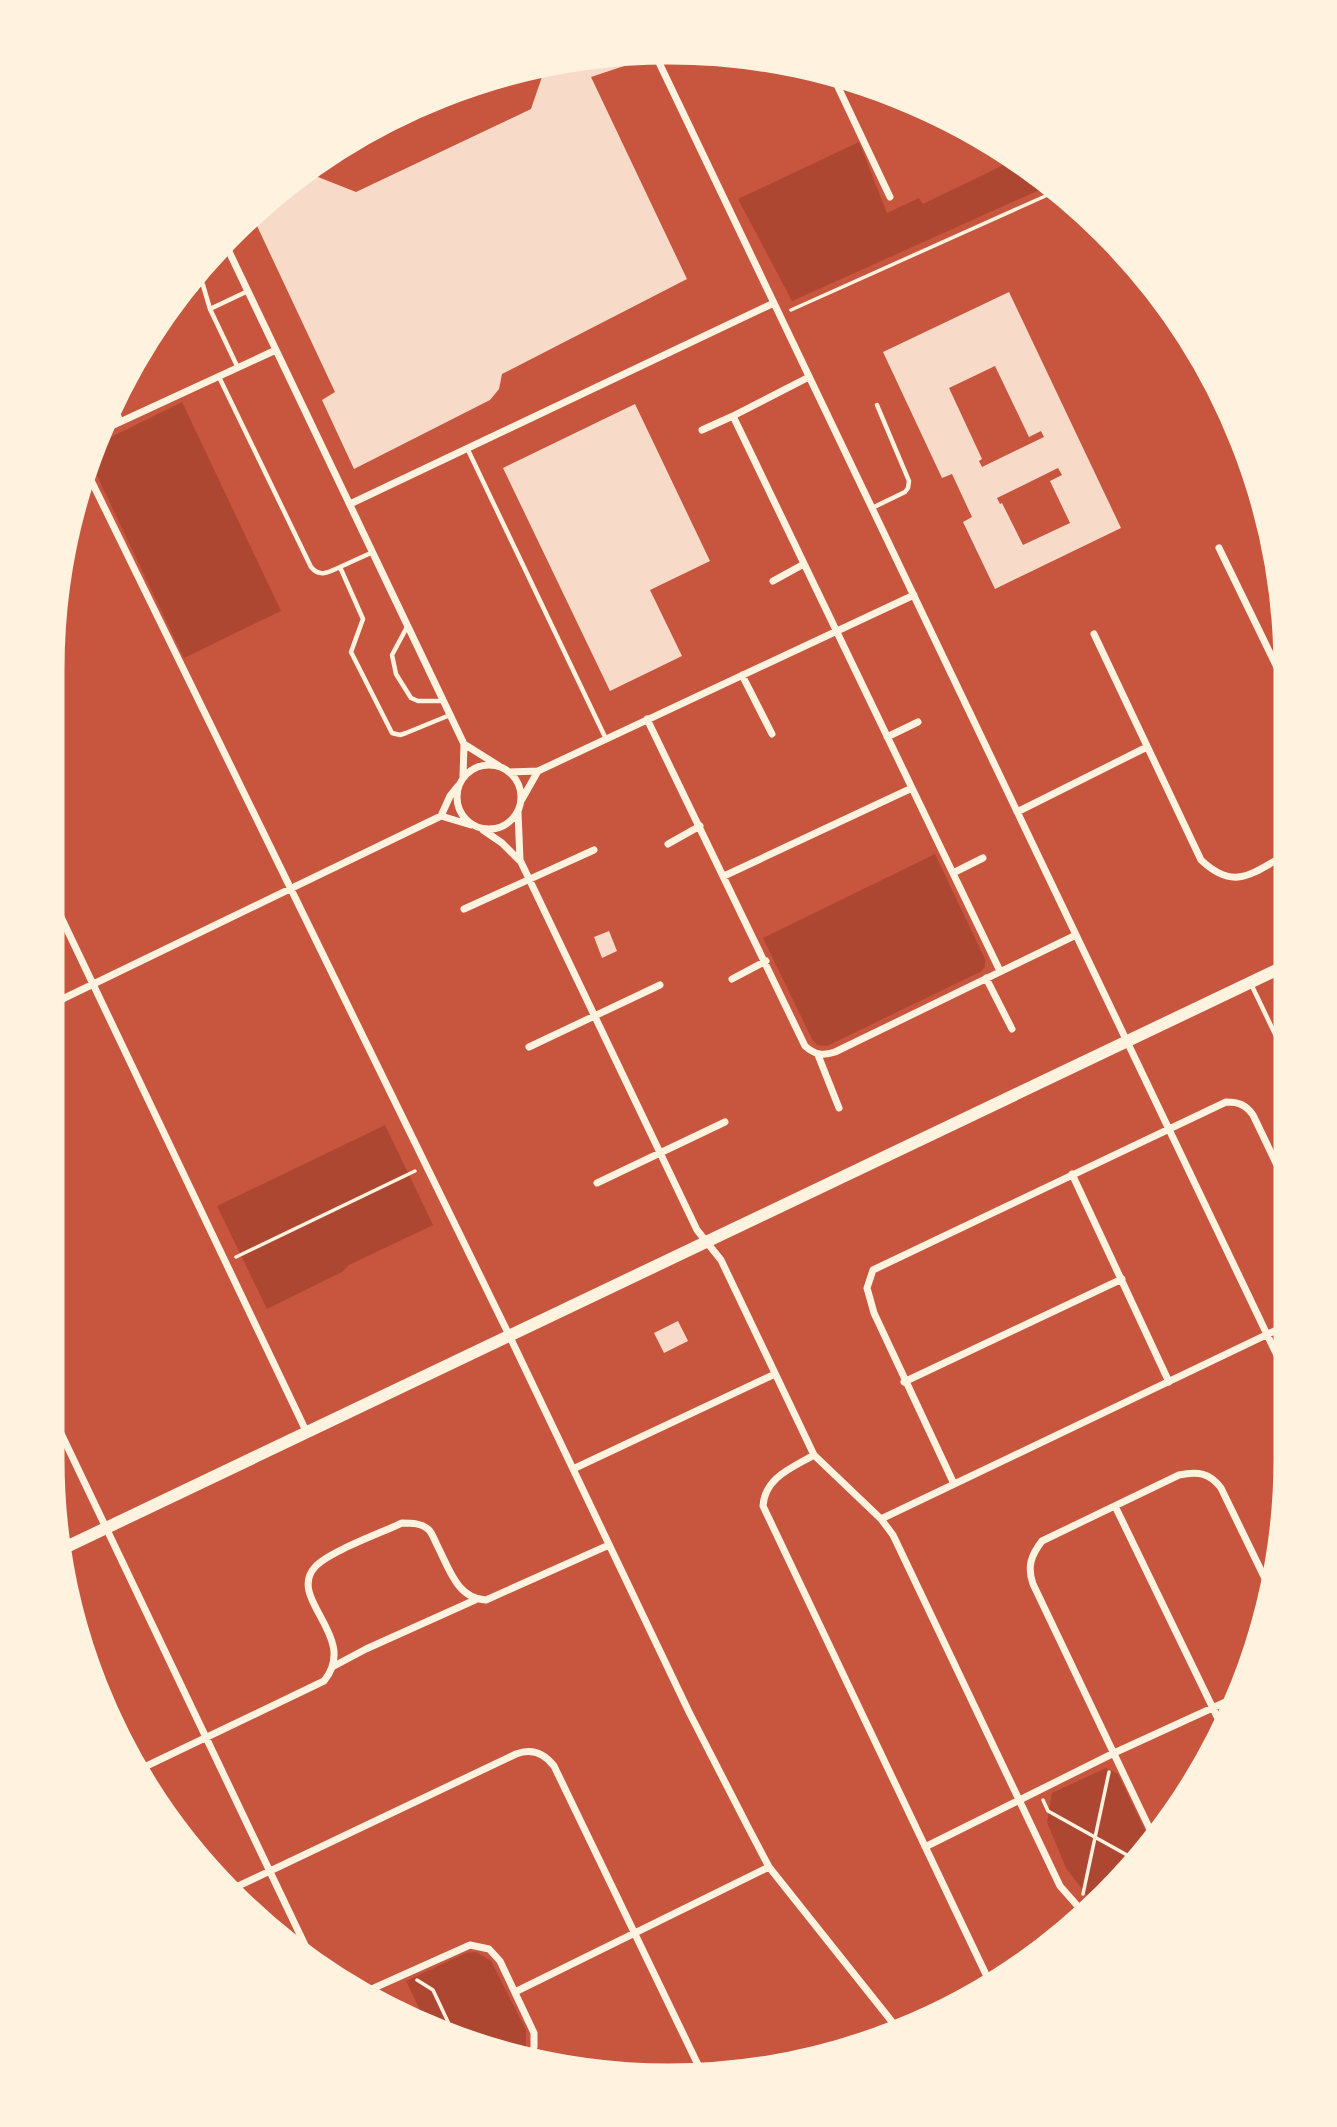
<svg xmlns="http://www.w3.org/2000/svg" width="1337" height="2127" viewBox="0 0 1337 2127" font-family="Overpass,sans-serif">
<rect width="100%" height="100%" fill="#c8553d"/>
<path fill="#ae4732" d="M859 142 887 213 919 198 923 204 1018 158 1055 183 792 301 738 199Z
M182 402 281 611 184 658 89 459 95 445Z
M935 854 985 959V967L980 972 827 1046 817 1045 812 1039 763 938Z
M385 1125 433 1225 349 1265 342 1272 267 1309 217 1206Z
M1106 1768 1118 1774 1152 1845 1093 1900 1088 1897 1066 1868 1047 1822 1052 1793Z
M476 1952 491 1961 526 2030V2047L519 2057 468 2047 427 2025 406 1981 466 1953Z"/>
<path fill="#f7dbc8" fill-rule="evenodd" d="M617 52 624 66 591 77 687 279 502 374 499 389 490 400 354 469 322 400 335 392 250 211 259 201 309 166 313 175 356 192 531 109 547 62 588 53Z
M1009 292 1121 528 995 589 963 522 972 517 952 474 942 478 883 352ZM995 366 1029 437 1041 431 1044 437 982 467 979 461 982 459 949 388ZM1058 468 1062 475 1050 481 1070 523 1023 545 1002 503 1000 504 997 498Z
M635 404 710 561 650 590 682 656 610 691 503 468Z
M609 931 617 951 602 958 594 937Z
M678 1321 688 1341 664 1353 654 1333Z"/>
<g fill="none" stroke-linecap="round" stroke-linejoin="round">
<path stroke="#fff3e0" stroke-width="3.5" d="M791 310 1061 189
M236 1257 415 1171
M1043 1800 1048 1811 1136 1860
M1083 1894 1109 1772
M417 1980 433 1990 457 2041"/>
<path stroke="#fff3e0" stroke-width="4.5" d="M196 269 203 285 210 309 238 368
M210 309 248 291
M219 377 311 567C320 578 329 572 340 567
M468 450 606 739
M872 508 905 492 908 488 909 481 877 405
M373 552 340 567 363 619 351 652 392 733 400 735 406 733 450 715
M407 627 392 655 396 674 411 698 418 701H442
M1251 984 1287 1059"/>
<path stroke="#fff3e0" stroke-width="7" d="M653 50 1285 1372
M829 68 890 197
M223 239 464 744 499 766
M809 377 733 416 1000 971
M111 402 120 421
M702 430 733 416
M94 434 276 350
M85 468 510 1337 689 1712 748 1827 769 1867 897 2028
M350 504 774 303
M1219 548 1288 690
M773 581 804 564
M1094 634 1201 860C1235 892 1252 873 1287 854
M742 675 772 734
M647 719 805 1046C815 1055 823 1056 835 1052L1076 935
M887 737 918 722
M457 797a32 32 0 1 1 64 0a32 32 0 1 1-64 0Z
M509 772 538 771 914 595
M463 777 464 744
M521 801 538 771
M518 812 520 860 697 1230 721 1260 814 1455 881 1519 893 1535 1060 1886 1082 1911
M1017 812 1147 747
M441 816 450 796 458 786
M483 830 502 843 519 860
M668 844 700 826
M953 873 983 858
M724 876 912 788
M51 896 307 1433
M464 909 594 850
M986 978 1012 1029
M732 979 766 961
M50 1005 441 816 471 825
M529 1047 660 985
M818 1055 839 1108
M1072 1174 1169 1382
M597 1183 725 1122
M904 1382 1122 1279
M48 1406 314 1964
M814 1455C792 1468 765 1477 763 1506L991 1985
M573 1469 775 1374
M954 1484 874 1313 867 1288 873 1270 1226 1102C1239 1102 1246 1105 1253 1115L1286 1184
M1115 1506 1223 1729
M881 1519 1285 1326
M334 1666 366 1649 475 1600
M136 1771 324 1681C360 1637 286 1599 315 1567 328 1552 381 1533 402 1523 411 1523 422 1523 429 1530 432 1533 435 1541 437 1545 449 1568 457 1599 486 1600L609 1545
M1156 1842 1033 1584C1027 1567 1031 1555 1042 1541L1179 1475C1198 1471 1210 1473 1221 1488L1271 1591
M925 1847 1114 1753 1243 1694
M232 1889 516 1754C532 1748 544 1753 554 1766L701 2071
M365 1992 470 1945 489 1949 500 1961 534 2033V2047L528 2058
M515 1992 769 1867"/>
<path stroke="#fff3e0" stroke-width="12" d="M62 1549 1287 965"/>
</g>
<path d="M0 0H1337V2127H0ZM669 60H669A609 609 0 0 1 1278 669V1459A609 609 0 0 1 669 2068H669A609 609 0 0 1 60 1459V669A609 609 0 0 1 669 60Z" fill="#fff3e0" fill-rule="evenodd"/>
<path fill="none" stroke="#fff3e0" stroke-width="9" d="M669 60H669A609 609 0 0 1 1278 669V1459A609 609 0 0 1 669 2068H669A609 609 0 0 1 60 1459V669A609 609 0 0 1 669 60Z"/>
</svg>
